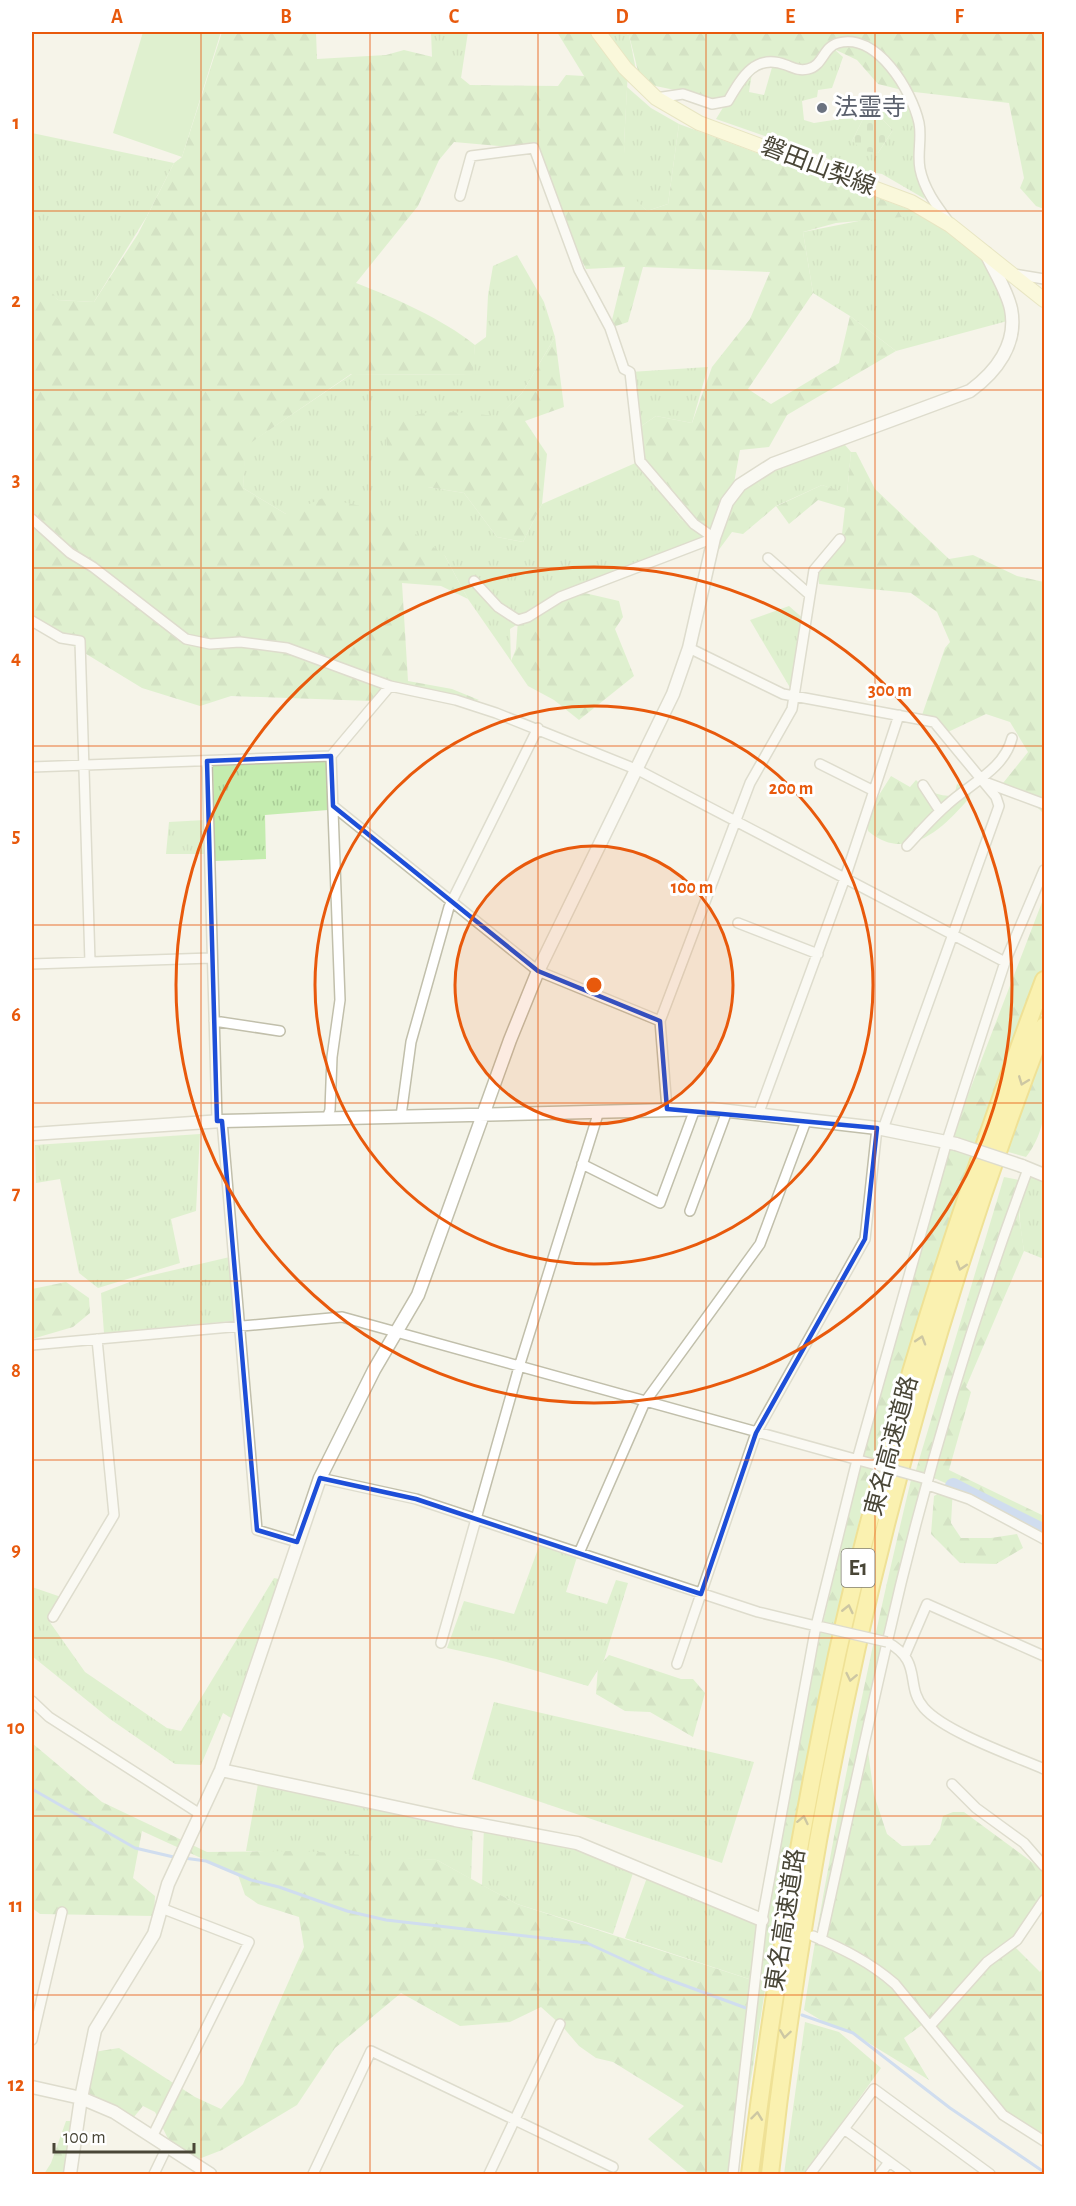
<svg xmlns="http://www.w3.org/2000/svg" width="1076" height="2206" viewBox="0 0 1076 2206" font-family="'Alegreya Sans','Noto Sans JP',sans-serif">
<defs>
<pattern id="grass-tufts" width="24" height="20" patternUnits="userSpaceOnUse" patternTransform="scale(1.5)"><rect width="24" height="20" fill="#c4ecaf"/><path d="M3 7l-1-3M5 7V3M7 7l1-3M15 17l-1-3M17 17v-4M19 17l1-3" fill="none" stroke="#aacc97"/></pattern>
<pattern id="forest-firs" width="22" height="20" patternUnits="userSpaceOnUse" patternTransform="scale(1.5)"><rect width="22" height="20" fill="#c4ecaf"/><path d="M5 1l3.5 6h-7zM16 11l3.5 6h-7z" fill="#aacc97"/></pattern>
<pattern id="cemetery-stones" width="16" height="16" patternUnits="userSpaceOnUse" patternTransform="scale(1.5)"><rect width="16" height="16" fill="#c4ecaf"/><path d="M2 7V4a2 2 0 0 1 4 0v3zM10 15v-3a2 2 0 0 1 4 0v3z" fill="#aacc97"/></pattern>
</defs>
<rect width="100%" height="100%" fill="#f5f4e9"/>
<path fill="url(#grass-tufts)" d="M431 32H468L461 78 432 57Z
M600 32H622L629 35 638 80Z
M835 50 843 57 832 88 818 90 817 97 802 101 804 120 814 123 865 115 852 141 878 153 893 130 874 111V100C886 92 898 97 911 102L914 122 915 168 925 199 882 174 851 169 822 156 716 119 727 101 752 73 749 92 764 95 773 64 819 68Z
M627 87 651 108 679 124 668 204 647 211 626 192 624 144Z
M32 133 174 163 147 216 94 302 58 300 32 275Z
M929 215 987 255 1011 320 896 351 850 316 813 293 803 232 884 216Z
M517 255 544 302 555 337 522 393 499 417 438 412 428 487 464 493 497 537 523 542 542 504 640 461 680 519 714 538C644 565 573 588 510 629L511 661 468 599 445 556 286 514 243 488 245 446 352 374 472 375 475 345 486 337 488 295 493 266Z
M708 367 692 423 656 416 637 429 630 372Z
M840 439 851 452 847 494 822 485 776 506 752 476Z
M789 606 806 621 795 696 750 620Z
M328 761V810L265 815 266 859 215 861 213 766Z
M205 820V854H166L169 822Z
M200 1134 196 1211 171 1219 180 1263 98 1288 79 1273 60 1179 36 1183 35 1145Z
M1034 1171 1044 1175V1259L1024 1251C1020 1224 1013 1192 1034 1171Z
M234 1256 233 1321 104 1333 101 1293 140 1278Z
M541 1541 577 1557 566 1592 607 1604 616 1580 628 1583 604 1660 588 1686 496 1659 447 1648 464 1601 514 1614Z
M274 1578 279 1579 236 1721 223 1713 201 1765 175 1764 110 1719 32 1656V1587L64 1598 49 1621 85 1672 167 1728 181 1731Z
M494 1702 754 1762 722 1863 472 1779Z
M259 1778 473 1823 471 1879 437 1860 246 1851Z
M484 1825 577 1843 635 1867 613 1934 517 1904 482 1885Z
M649 1872 762 1920 755 1981 625 1938Z
M805 2022 839 2032 881 2068 805 2174H784Z"/>
<path fill="url(#forest-firs)" d="M222 32H316L317 59 386 55 404 50 437 58 470 85 558 86 566 75 584 76 557 32H598L628 71 624 144 629 193 647 211 668 204 679 124 924 215 836 223 803 232 813 293 748 389 771 404 839 363 850 316 896 351 787 415 769 447 740 450 734 483 725 508 752 476 777 506 822 485 847 493 851 452H856L875 489 949 559 973 555 1017 576 1044 582V814L1028 798 999 788 1028 752 1010 722 986 714 948 732 921 718 945 648 950 642 937 612 911 593 819 584 817 566 842 534 845 508 818 500 789 524 776 506 743 534 732 532 712 559 714 538 680 519 640 461 637 429 656 416 692 423 712 367 750 319 770 272 643 267 628 322 610 328 625 267 586 269 562 222 534 149 454 142 439 160 418 206 356 283C397 299 441 318 475 345L473 375 351 374 246 446 243 488 286 514 323 498 385 511 445 556 468 599 441 586 402 583 408 681 452 689 479 700 468 704 393 687 371 701 231 696 200 706 142 688 42 627 32 624V267L58 300 94 302 138 234 174 163 182 157Z
M623 32H1044V209L1036 206 1020 188 1024 178 1009 103 906 91 878 84 857 60 836 50 805 70 762 62 728 101 641 83 629 35Z
M555 337 564 407 525 421 547 454 542 504 523 542 497 537 464 493 428 487 388 456 386 433C411 402 463 414 499 416L522 393Z
M576 591 619 601 623 617 615 629 634 676 579 720 554 700 528 686 511 661 516 649 518 620Z
M891 776 910 787 916 780C928 792 937 796 954 796L957 784 971 788 970 797C944 828 907 864 868 831L867 814Z
M1044 897V967L967 1172 880 1439 862 1509 822 1681 779 1901 748 2098 761 1930 794 1747 858 1473 923 1227 953 1134Z
M1044 1041C1044 1082 1053 1123 1026 1157L1005 1151Z
M1004 1177 1024 1181 1019 1215 1024 1251 966 1387 971 1392 949 1470 1044 1516V1527L953 1487 951 1523 961 1538H991L1017 1534 1023 1548 996 1564 960 1563 931 1534 934 1496 952 1486 916 1470Z
M66 1282 89 1298 90 1313 73 1327 32 1339V1289Z
M911 1480 924 1483 886 1631 868 1751 874 1795 887 1834 902 1846 930 1845 940 1829 943 1816 953 1812H964L1044 1871V1897L1012 1944 1040 1972 1044 1967V2140L989 2097 926 2022 904 2038 929 2080 849 2031 824 2022 804 2010C832 1832 869 1655 911 1480Z
M609 1655 681 1679H693L705 1693 693 1737 650 1712 625 1711 596 1694 598 1667Z
M32 1743 102 1802 207 1852 303 1851 437 1860 517 1904 755 1981 733 2174H690L648 2139 684 2106 613 2062 596 2058 579 2046 562 2026 541 2007 510 2022 460 2026 401 1993 335 2048 297 2105 222 2150 191 2162 170 2143 155 2112 143 2106 133 2118 109 2103 81 2098 94 2052 119 2048 195 2097 221 2109 243 2084 304 1947 299 1917 258 1904 245 1895 238 1875 142 1831 133 1878 155 1896 154 1916 40 1914 32 1908Z
M66 2121H74L65 2174H44L51 2163Z"/>
<path fill="url(#cemetery-stones)" d="M874 111 893 130 878 153 864 151 852 141 865 115Z"/>
<path fill="#c4ecaf" d="M143 32H221L182 157 113 133Z"/>
<g fill="none" stroke-linecap="round" stroke-linejoin="round">
<path stroke="#a2c1f5" stroke-width="3" d="M32 1789 135 1848 178 1858
M184 1858 206 1861 251 1880 279 1887 347 1911 386 1920 587 1943 659 1976 746 2008
M802 2015 853 2033 950 2108 1044 2172"/>
<path stroke="#a2c1f5" stroke-width="16" d="M953 1486 1044 1532"/>
<g stroke="#c1bfab" stroke-width="12">
<path id="minor" d="M656 98 683 94 712 104 728 101C742 77 755 53 786 65 794 68 799 71 808 69 823 66 823 47 838 43 877 32 912 91 919 123 922 138 917 154 920 169 924 189 936 205 948 221
M460 196 471 156 534 148 579 270 610 328 624 369 630 372 640 461 694 524 714 538
M1014 274 1044 279
M32 519 70 553 93 567 186 639 210 644 240 642 287 648 390 686 456 700 496 713 638 770 1005 962
M768 558 810 595
M474 581 498 607 518 620 528 617 560 597 714 538
M32 621 61 638 80 641 90 962
M689 648 783 694 934 722 996 797 999 806 883 1129
M207 761 217 1121
M820 764 874 791
M32 767 331 756 390 686
M982 781 1044 804
M923 785 940 811
M333 806 538 971 660 1021
M907 846C920 832 933 817 947 805 969 784 1004 770 1012 738
M738 923 818 954
M32 964 211 958
M214 1021 280 1031
M667 1109 660 1021 750 783 792 709 814 570 840 539
M758 1115 845 878 899 715
M401 1116 411 1042 449 907 538 728
M327 1118 330 1110 332 1057 340 1000 331 756
M222 1121 257 1530 297 1542
M582 1164 660 1203 695 1109
M690 1211 727 1111
M32 1345 342 1317 862 1461
M320 1478 416 1499 758 1612 820 1627
M928 1485 969 1499 1044 1539
M579 1553 645 1402 760 1244 806 1121
M53 1617 114 1515 97 1339
M887 1642C924 1662 904 1685 924 1708 945 1732 1014 1756 1044 1769
M441 1643 519 1367 599 1111
M905 1655 927 1604 1044 1656
M677 1664 756 1433 865 1239 877 1128
M32 1701 49 1717 200 1814
M952 1784 976 1808 1024 1843 1044 1866
M813 1936C843 1949 870 1962 895 1984L1003 2115 1044 2141
M821 1940C843 1841 864 1742 887 1643 923 1483 971 1323 1028 1169
M930 2026 987 1962 1017 1940 1044 1900
M32 2040 62 1912
M844 2129 906 2174
M152 2137 249 1942 161 1908
M154 2174 167 2147
M313 2174 371 2051 613 2167
M489 2174 560 2024
M733 2174 762 1920 816 1626 857 1460 947 1141 1005 962 1044 870
M810 2174 874 2089 990 2174
M880 2174 889 2162"/>
</g>
<g stroke="#c1bfab" stroke-width="15">
<path id="tertiary" d="M32 1134 222 1121 712 1109 877 1128 956 1144
M1022 1166 1044 1175
M221 1770 455 1820 577 1843 762 1920
M32 2087 81 2098 114 2112 210 2174
M70 2174 81 2098 95 2030 154 1934 168 1884 221 1770 320 1478 374 1370 418 1295 510 1040 538 971 673 694 689 648 714 538 727 502 740 485 773 464 970 391C996 372 1018 344 1011 309 1007 290 994 271 986 253"/>
</g>
<g stroke="#d8d496" stroke-width="16">
<path id="secondary" d="M598 32 625 68 656 98 699 123 911 202 950 225 1044 300"/>
</g>
<g stroke="#e7cb31" stroke-width="20">
<path id="motorway" d="M750 2174C772 2000 800 1827 837 1655 888 1425 962 1200 1044 980
M770 2174C813 1783 902 1394 1044 1026"/>
</g>
<use href="#minor" stroke="#fff" stroke-width="9"/>
<use href="#tertiary" stroke="#fff" stroke-width="12"/>
<use href="#secondary" stroke="#fffdc9" stroke-width="14"/>
<use href="#motorway" stroke="#ffed6a" stroke-width="16"/>
<g stroke="#c1bfab" stroke-width="12" stroke-linecap="butt">
<path id="minor-bridge" d="M862 1461 923 1478
M822 1627 887 1642"/>
</g>
<g stroke="#c1bfab" stroke-width="15" stroke-linecap="butt">
<path id="tertiary-bridge" d="M956 1144 1022 1166"/>
</g>
<use href="#minor-bridge" stroke="#fff" stroke-width="9"/>
<use href="#tertiary-bridge" stroke="#fff" stroke-width="12"/>
</g>
<defs><path id="oneway-chevron" d="M-2-3.5L2.5 0L-2 3.5" fill="none" stroke-width="1.6" stroke-linecap="round" stroke-linejoin="round" transform="scale(1.5)"/></defs>
<g stroke="#9b914e">
<use href="#oneway-chevron" transform="translate(1023 1081) rotate(111)"/>
<use href="#oneway-chevron" transform="translate(961 1266) rotate(107)"/>
<use href="#oneway-chevron" transform="translate(921 1340) rotate(-73)"/>
<use href="#oneway-chevron" transform="translate(848 1609) rotate(-77)"/>
<use href="#oneway-chevron" transform="translate(851 1677) rotate(102)"/>
<use href="#oneway-chevron" transform="translate(803 1820) rotate(-78)"/>
<use href="#oneway-chevron" transform="translate(785 2034) rotate(98)"/>
<use href="#oneway-chevron" transform="translate(757 2116) rotate(-83)"/>
</g>
<path d="M0 0H1076V2206H0ZM331 756 333 806 538 971 660 1021 667 1109 877 1128 865 1239 756 1433 701 1594 416 1499 320 1478 297 1542 257 1530 222 1121H217L207 761Z" fill="#f5f4e9" fill-opacity=".55" fill-rule="evenodd"/>
<path fill="none" stroke="#1d4ed8" stroke-width="4.5" stroke-linejoin="round" d="M331 756 333 806 538 971 660 1021 667 1109 877 1128 865 1239 756 1433 701 1594 416 1499 320 1478 297 1542 257 1530 222 1121H217L207 761Z"/>
<path fill="none" stroke="#e8590c" stroke-width="1.5" stroke-opacity="0.55" d="M201 32V2174M370 32V2174M538 32V2174M706 32V2174M875 32V2174M32 211H1044M32 390H1044M32 568H1044M32 746H1044M32 925H1044M32 1103H1044M32 1281H1044M32 1460H1044M32 1638H1044M32 1816H1044M32 1995H1044"/>
<circle cx="594" cy="985" r="139" fill="#e8590c" fill-opacity=".12"/>
<g fill="none" stroke="#e8590c" stroke-width="3">
<circle cx="594" cy="985" r="139"/>
<circle cx="594" cy="985" r="279"/>
<circle cx="594" cy="985" r="418"/>
</g>
<circle fill="#6b7280" stroke="#fff" stroke-width="2" cx="822" cy="108" r="6"/>
<g text-anchor="middle" dominant-baseline="central" stroke-width="6" stroke-linejoin="round" paint-order="stroke">
<rect fill="#fff" stroke="#807e73" stroke-width="1.5" x="841.5" y="1549" width="33" height="38" rx="4.5"/>
<g font-size="22" font-weight="bold" fill="#494637">
<text x="858" y="1568">E1</text>
</g>
<g font-size="24" fill="#5b616d" stroke="#fff" text-anchor="start">
<text x="834" y="108">法霊寺</text>
</g>
<g font-size="24" fill="#494637" stroke="#fff">
<text transform="translate(818 167) rotate(21)">磐田山梨線</text>
<text transform="translate(892 1446) rotate(-75)">東名高速道路</text>
<text transform="translate(786 1920) rotate(-81)">東名高速道路</text>
</g>
</g>
<circle cx="594" cy="985" r="9" fill="#e8590c" stroke="#fff" stroke-width="3"/>
<g font-size="18" text-anchor="middle" font-weight="bold" fill="#e8590c" stroke="#fff" stroke-width="6" stroke-linejoin="round" paint-order="stroke">
<text x="890" y="696">300 m</text>
<text x="791" y="794">200 m</text>
<text x="692" y="893">100 m</text>
</g>
<rect width="1076" height="2206" fill="none" stroke="#ffffff" stroke-width="66"/>
<path d="M54 2143v9h140v-9" fill="none" stroke="#494637" stroke-width="3"/>
<text x="63" y="2143" font-size="18" fill="#494637" stroke="#ffffff" stroke-width="4.5" paint-order="stroke">100 m</text>
<rect x="33" y="33" width="1010" height="2140" fill="none" stroke="#e8590c" stroke-width="2"/>
<g font-size="20" text-anchor="middle" font-weight="bold" fill="#e8590c">
<text x="117" y="23">A</text>
<text x="286" y="23">B</text>
<text x="454" y="23">C</text>
<text x="622" y="23">D</text>
<text x="790" y="23">E</text>
<text x="959" y="23">F</text>
<text x="16" y="129">1</text>
<text x="16" y="307">2</text>
<text x="16" y="486">3</text>
<text x="16" y="664">4</text>
<text x="16" y="842">5</text>
<text x="16" y="1021">6</text>
<text x="16" y="1199">7</text>
<text x="16" y="1377">8</text>
<text x="16" y="1556">9</text>
<text x="16" y="1734">10</text>
<text x="16" y="1912">11</text>
<text x="16" y="2091">12</text>
</g>
</svg>
